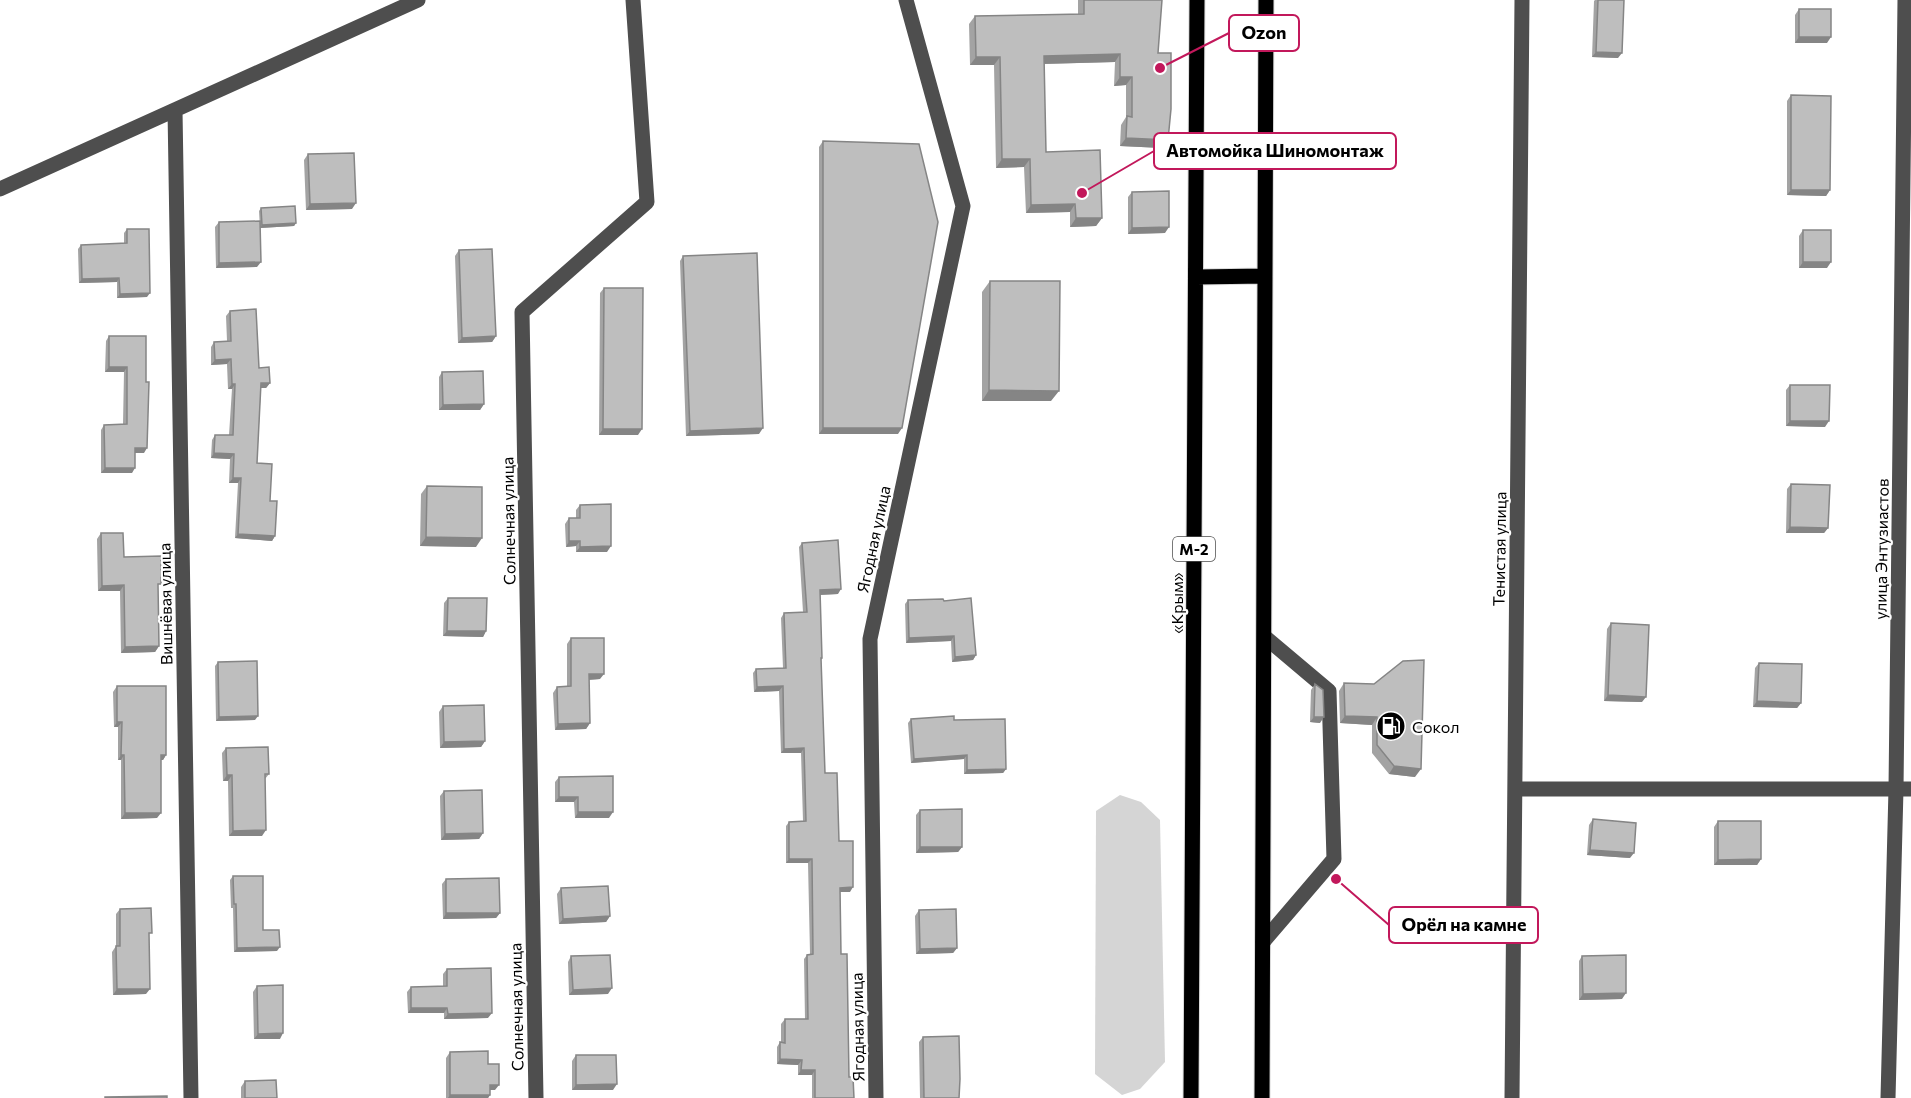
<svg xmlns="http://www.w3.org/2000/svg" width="1911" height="1098" viewBox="0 0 1911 1098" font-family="Commissioner,sans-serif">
<rect width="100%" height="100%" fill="#fff"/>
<path fill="#d5d5d5" d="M1120 795 1141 802 1160 820 1165 1062 1140 1089 1122 1095 1095 1074 1096 811Z"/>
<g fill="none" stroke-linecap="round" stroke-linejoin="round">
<g stroke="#dbdbdb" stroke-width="17">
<path id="major" d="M1196 277 1265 276
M1191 1098 1197 0
M1262 1098 1266 0"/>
</g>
<path stroke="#4e4e4e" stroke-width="15" d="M175 110 191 1098
M0 189 418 0
M1515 789H1911
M1263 942 1334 859 1329 691 1265 637
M536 1098 522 312 647 202 633 0
M876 1098 870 639 963 206 906 0
M1512 1098 1522 0
M1888 1098 1896 789 1905 0"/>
<use href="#major" stroke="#000" stroke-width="15"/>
</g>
<path fill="#a3a3a3" d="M1078 0H1162L1158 53 1162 148 1120 146 1121 125 1126 117V85L1114 86 1115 62 1044 64 1046 152 1102 218 1096 226 1070 227V212L1026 213 1024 167 996 168 994 65H970L969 24 975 16 1078 14Z
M1595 0H1624L1618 58 1592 57 1594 1Z
M1799 9 1827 43H1795V15Z
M1791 95 1830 190 1826 196 1787 195V101Z
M823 141 898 434H819V147Z
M308 154 352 209 306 210 304 160Z
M1132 192 1165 233 1128 234V197Z
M261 208 296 223 294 226 260 228 259 211Z
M219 222 257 267 216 268 215 227Z
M127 229 147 297 117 298V282L79 283 78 249 81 245 124 244V233Z
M1803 230 1827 268H1799V236Z
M459 250 496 336 492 342 458 343 455 256Z
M683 256 759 434 686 436 680 261Z
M990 281 1051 401H982V292Z
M604 288 638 435H599L600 293Z
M230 311 259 368 270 383 266 388H261L257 463 270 501 275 536 272 541 235 538 238 483H229L230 459 211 458 212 440 215 435H229L232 389H228L227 364 211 365V347L214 342 227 341 226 316Z
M109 336H146L144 453H135L132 473H101V430L104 425 123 424 124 372H105L106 341Z
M442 372 484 404 480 410H439V377Z
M1790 385 1825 427 1786 426V390Z
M1791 484 1828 528 1824 533H1786L1787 489Z
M427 486 476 547 420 546 421 494Z
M580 505 607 552H576V546L566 547 565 524 569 518H576V510Z
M101 533 124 557 158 588 159 646 155 652 121 653 120 591H98L97 539Z
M802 543 838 594 820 595 822 658 821 660 825 773 850 892H840L841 954 849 1077 854 1098H812V1075H798V1065L777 1064V1047L780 1042 781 1043V1024L785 1019H805L804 959 807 955 810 954 808 863H786V826L789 822 803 821 801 753H781L779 691 754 692 753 673 756 669 783 668 781 618 784 613 803 612 799 547Z
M448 598 486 631 483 637 443 636 444 603Z
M908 600 944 601 976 655 973 660 952 662 951 641 906 643 905 604Z
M1611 623 1642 702 1604 701 1607 629Z
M571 638 600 679 589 680 590 723 586 729 555 730 553 693 557 687H567V644Z
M218 662 255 720 216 721 215 666Z
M1759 663 1801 703 1797 708 1753 707 1755 668Z
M1344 683 1374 684 1415 777 1389 774 1372 753V725L1340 723 1339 691Z
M1315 684 1320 723 1310 722 1311 690Z
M117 686 166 755 163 760H161L157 818 121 819V760H118V727H114L113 692Z
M443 706 485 741 481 747 440 748 439 712Z
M911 719 1006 769 1003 773 964 774V759L911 763 908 723Z
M226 748 269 774 265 779 262 836H229L228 781H223L222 753Z
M559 777 609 818H575L574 802H555V782Z
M444 791 483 833 479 839 441 840 440 796Z
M920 810 962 847 958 852 916 853V815Z
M1593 819 1630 858 1587 855 1589 825Z
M1718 821 1761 859 1757 865H1714V827Z
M233 876 263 930 277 951 234 952 233 908H231L230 880Z
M446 879 500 913 496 918 443 919 442 884Z
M561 888 610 916 606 922 559 924 557 894Z
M120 909 149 937 146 994 113 995 112 952 116 946V914Z
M919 910 957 948 953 953 916 954 915 916Z
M571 956 608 994 569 995 568 962Z
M1582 956 1622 999 1579 1000V961Z
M447 969 488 1018 444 1019V1013H408L407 992 411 987 443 986V974Z
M257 986 280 1039H254L253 992Z
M923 1037 959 1098H920L919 1042Z
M450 1052 495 1090H490V1095L488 1098H446V1058Z
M576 1055 613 1090H572V1061Z
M245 1081 277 1098H241V1087Z"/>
<path fill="#858585" d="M1799 37H1831L1827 43H1795Z
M1596 52 1622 53 1618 58 1592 57Z
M1120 54 1115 62 1039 64 1044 56Z
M976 57H1000L994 65H970Z
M1120 77H1132L1126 85 1114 86Z
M1126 138 1168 140 1162 148 1120 146Z
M1002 159H1030L1024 167 996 168Z
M1791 190H1830L1826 196 1787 195Z
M356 203 352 209 306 210 310 204Z
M1075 204 1070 212 1026 213 1031 205Z
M1076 218H1102L1096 226 1070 227Z
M296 223 294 226 260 228 262 225Z
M1169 227 1165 233 1128 234 1132 228Z
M261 262 257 267 216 268 219 263Z
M1803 262H1831L1827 268H1799Z
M119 278 117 282 79 283 82 279Z
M150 293 147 297 117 298 120 294Z
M496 336 492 342 458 343 462 338Z
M231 359 227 364 211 365 215 360Z
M109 367H127L124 372H105Z
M261 383H270L266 388H258Z
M232 384H235L232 389H228Z
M989 390 1059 391 1051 401H982Z
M484 404 480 410H439L443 405Z
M1790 421H1829L1825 427 1786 426Z
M763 428 759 434 686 436 690 431Z
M823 428H902L898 434H819Z
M603 429H642L638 435H599Z
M135 448H147L144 453H131Z
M214 453 234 454 230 459 211 458Z
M105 468H135L132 473H101Z
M233 478H241L238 483H229Z
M1790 527 1828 528 1824 533H1786Z
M238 534 275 536 272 541 235 538Z
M426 537 482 538 476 547 420 546Z
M569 541H580L576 546 566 547Z
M611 546 607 552H576L580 547Z
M124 585 120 591H98L102 586Z
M841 589 838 594 817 595 820 590Z
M447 631H486L483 637 443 636Z
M954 636 951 641 906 643 909 638Z
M159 646 155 652 121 653 125 647Z
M976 655 973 660 952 662 955 657Z
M589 674H604L600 679 585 680Z
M783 686 779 691 754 692 757 687Z
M1608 695 1646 697 1642 702 1604 701Z
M1757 701 1801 703 1797 708 1753 707Z
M258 716 255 720 216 721 219 717Z
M1345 716 1377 717 1372 725 1340 723Z
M1314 717H1324L1320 723 1310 722Z
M117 722H122L118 727H114Z
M590 723 586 729 555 730 558 724Z
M485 741 481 747 440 748 444 742Z
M804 748 801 753H781L784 749Z
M121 755H124L121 760H118Z
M161 755H166L163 760H157Z
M967 755 964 759 911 763 914 759Z
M1394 766 1421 769 1415 777 1389 774Z
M1006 769 1003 773 964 774 967 770Z
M227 775H232L228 781H223Z
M559 797H578L574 802H555Z
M578 812H613L609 818H575Z
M125 813H161L157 818 121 819Z
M266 830 262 836H229L233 831Z
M483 833 479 839 441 840 445 834Z
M920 847H962L958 852 916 853Z
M1590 850 1634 853 1630 858 1587 855Z
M789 859H812L808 863H786Z
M1761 859 1757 865H1714L1718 860Z
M853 887 850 892H836L840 888Z
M446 913H500L496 918 443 919Z
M610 916 606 922 559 924 563 919Z
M280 947 277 951 234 952 237 948Z
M957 948 953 953 916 954 920 949Z
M612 988 608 994 569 995 573 990Z
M117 989H150L146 994 113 995Z
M1626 993 1622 999 1579 1000 1583 994Z
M411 1008H447L444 1013H408Z
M492 1013 488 1018 444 1019 448 1014Z
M283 1033 280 1039H254L258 1034Z
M780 1059 802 1060 798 1065 777 1064Z
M801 1070H815L812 1075H798Z
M617 1084 613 1090H572L576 1085Z
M490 1085H499L495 1090H486Z
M450 1095H490L488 1098H448Z"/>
<path fill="#bebebe" stroke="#858585" stroke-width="1.5" d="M1084 0H1162L1158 53H1171V109L1168 140 1126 138 1127 116 1132 117V77H1120V54L1044 56 1046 152 1100 150 1102 218H1076L1075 204 1031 205 1030 159H1002L1000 57H976L975 16 1084 14Z
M1598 0H1624L1622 53 1596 52Z
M1799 9H1831V37H1799Z
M1791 95 1831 96 1830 190H1791Z
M823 141 919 144 938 222 902 428H823Z
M354 153 356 203 310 204 308 154Z
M1169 191V227L1132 228V192Z
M295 206 296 223 262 225 261 208Z
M260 221 261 262 219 263V222Z
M127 229H149L150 293 120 294 119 278 82 279 81 245 127 243Z
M1803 230H1831V262H1803Z
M492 249 496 336 462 338 459 250Z
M757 253 763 428 690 431 683 256Z
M990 281H1060L1059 391 989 390Z
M604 288H643L642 429H603Z
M256 309 259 368 269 367 270 383H261L257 463 272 464 270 501H277L275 536 238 534 241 478H233L234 454 214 453 215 435H233L235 384H232L231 359 215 360 214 342 231 341 230 311Z
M109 336H146V382H149L147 448H135V468H105L104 425 127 424V367H109Z
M483 371 484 404 443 405 442 372Z
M1790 385H1830L1829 421H1790Z
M1791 484 1830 485 1828 528 1790 527Z
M427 486 482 487V538L426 537Z
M611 504V546L580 547V541H569V518H580V505Z
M101 533H123L124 557 161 556V584H158L159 646 125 647 124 585 102 586Z
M838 540 841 589 820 590 822 658H821L825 773H837L839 841H853V887L840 888 841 954H847L849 1077H853L854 1098H815V1070H801L802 1060 780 1059V1042L785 1043V1019H808L807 955 813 954 812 859H789V822L806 821 804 748 784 749 783 686 757 687 756 669 786 668 784 613 807 612 802 543Z
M448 598H487L486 631H447Z
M971 598 976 655 955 657 954 636 909 638 908 600 943 599 944 601Z
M1611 623 1649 625 1646 697 1608 695Z
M571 638H604V674H589L590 723 558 724 557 687 571 686Z
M1424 660 1421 769 1394 766 1377 745V717L1345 716 1344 683 1374 684 1403 661Z
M257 661 258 716 219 717 218 662Z
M1759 663 1802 664 1801 703 1757 701Z
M1315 684 1323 690 1324 717H1314Z
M117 686H166V755H161V813H125L124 755H121L122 722H117Z
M484 705 485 741 444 742 443 706Z
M954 716V720L1005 719 1006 769 967 770V755L914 759 911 719Z
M268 747 269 774H265L266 830 233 831 232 775H227L226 748Z
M613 776V812H578V797H559V777Z
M482 790 483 833 445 834 444 791Z
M962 809V847H920V810Z
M1593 819 1636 823 1634 853 1590 850Z
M1718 821H1761V859L1718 860Z
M233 876H263V930H279L280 947 237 948 236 904H234Z
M499 878 500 913H446V879Z
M608 886 610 916 563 919 561 888Z
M151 908 152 933H149L150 989H117L116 946H120V909Z
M956 909 957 948 920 949 919 910Z
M610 955 612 988 573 990 571 956Z
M1626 955V993L1583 994 1582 956Z
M491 968 492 1013 448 1014 447 1008H411V987L447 986V969Z
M283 985V1033L258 1034 257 986Z
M959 1036 960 1079 959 1098H924L923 1037Z
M488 1051V1064H499V1085H490V1095H450V1052Z
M576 1055H616L617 1084 576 1085Z
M276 1080 277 1098H245V1081Z
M167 1096V1098H105V1097Z"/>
<defs>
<g id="fuel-disc" transform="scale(1.5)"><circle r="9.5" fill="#000" stroke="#fff"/><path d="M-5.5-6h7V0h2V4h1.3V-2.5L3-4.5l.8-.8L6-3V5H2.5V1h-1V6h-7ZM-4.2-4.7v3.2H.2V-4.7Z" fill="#fff"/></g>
</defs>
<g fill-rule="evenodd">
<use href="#fuel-disc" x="1391" y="726"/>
</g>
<g text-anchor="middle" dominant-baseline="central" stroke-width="4.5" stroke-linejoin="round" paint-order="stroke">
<rect fill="#fff" stroke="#4c4c4c" stroke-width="1.5" x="1173" y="537" width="42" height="24" rx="4.5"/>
<g font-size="15" font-weight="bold" fill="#000">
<text x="1194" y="549">М-2</text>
</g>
<g font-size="16" fill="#000" stroke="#fff">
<text transform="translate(508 521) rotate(-91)">Солнечная улица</text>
<text transform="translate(873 539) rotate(-78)">Ягодная улица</text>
<text transform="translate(1499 549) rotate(-89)">Тенистая улица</text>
<text transform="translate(1881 549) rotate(-89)">улица Энтузиастов</text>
<text transform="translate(1176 603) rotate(-90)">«Крым»</text>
<text transform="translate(165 604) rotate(-91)">Вишнёвая улица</text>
<text transform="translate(516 1007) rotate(-91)">Солнечная улица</text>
<text transform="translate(857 1027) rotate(-91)">Ягодная улица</text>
</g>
<g font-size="16" fill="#000" stroke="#fff" text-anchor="start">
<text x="1412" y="726">Сокол</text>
</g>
</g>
<path fill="none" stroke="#c2185b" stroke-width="2" d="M1160 68L1229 33M1082 193L1154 151M1336 879L1389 925"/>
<g fill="#c2185b" stroke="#fff" stroke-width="2">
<circle cx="1160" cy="68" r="6"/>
<circle cx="1082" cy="193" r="6"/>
<circle cx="1336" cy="879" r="6"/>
</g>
<g fill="#fff" stroke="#c2185b" stroke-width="2">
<rect x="1229" y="15" width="70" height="36" rx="6"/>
<rect x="1154" y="133" width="242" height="36" rx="6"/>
<rect x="1389" y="907" width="149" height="36" rx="6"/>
</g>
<g font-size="18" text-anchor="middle" font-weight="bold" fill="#000">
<text x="1264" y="39">Ozon</text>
<text x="1275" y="157">Автомойка Шиномонтаж</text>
<text x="1464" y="931">Орёл на камне</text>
</g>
</svg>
